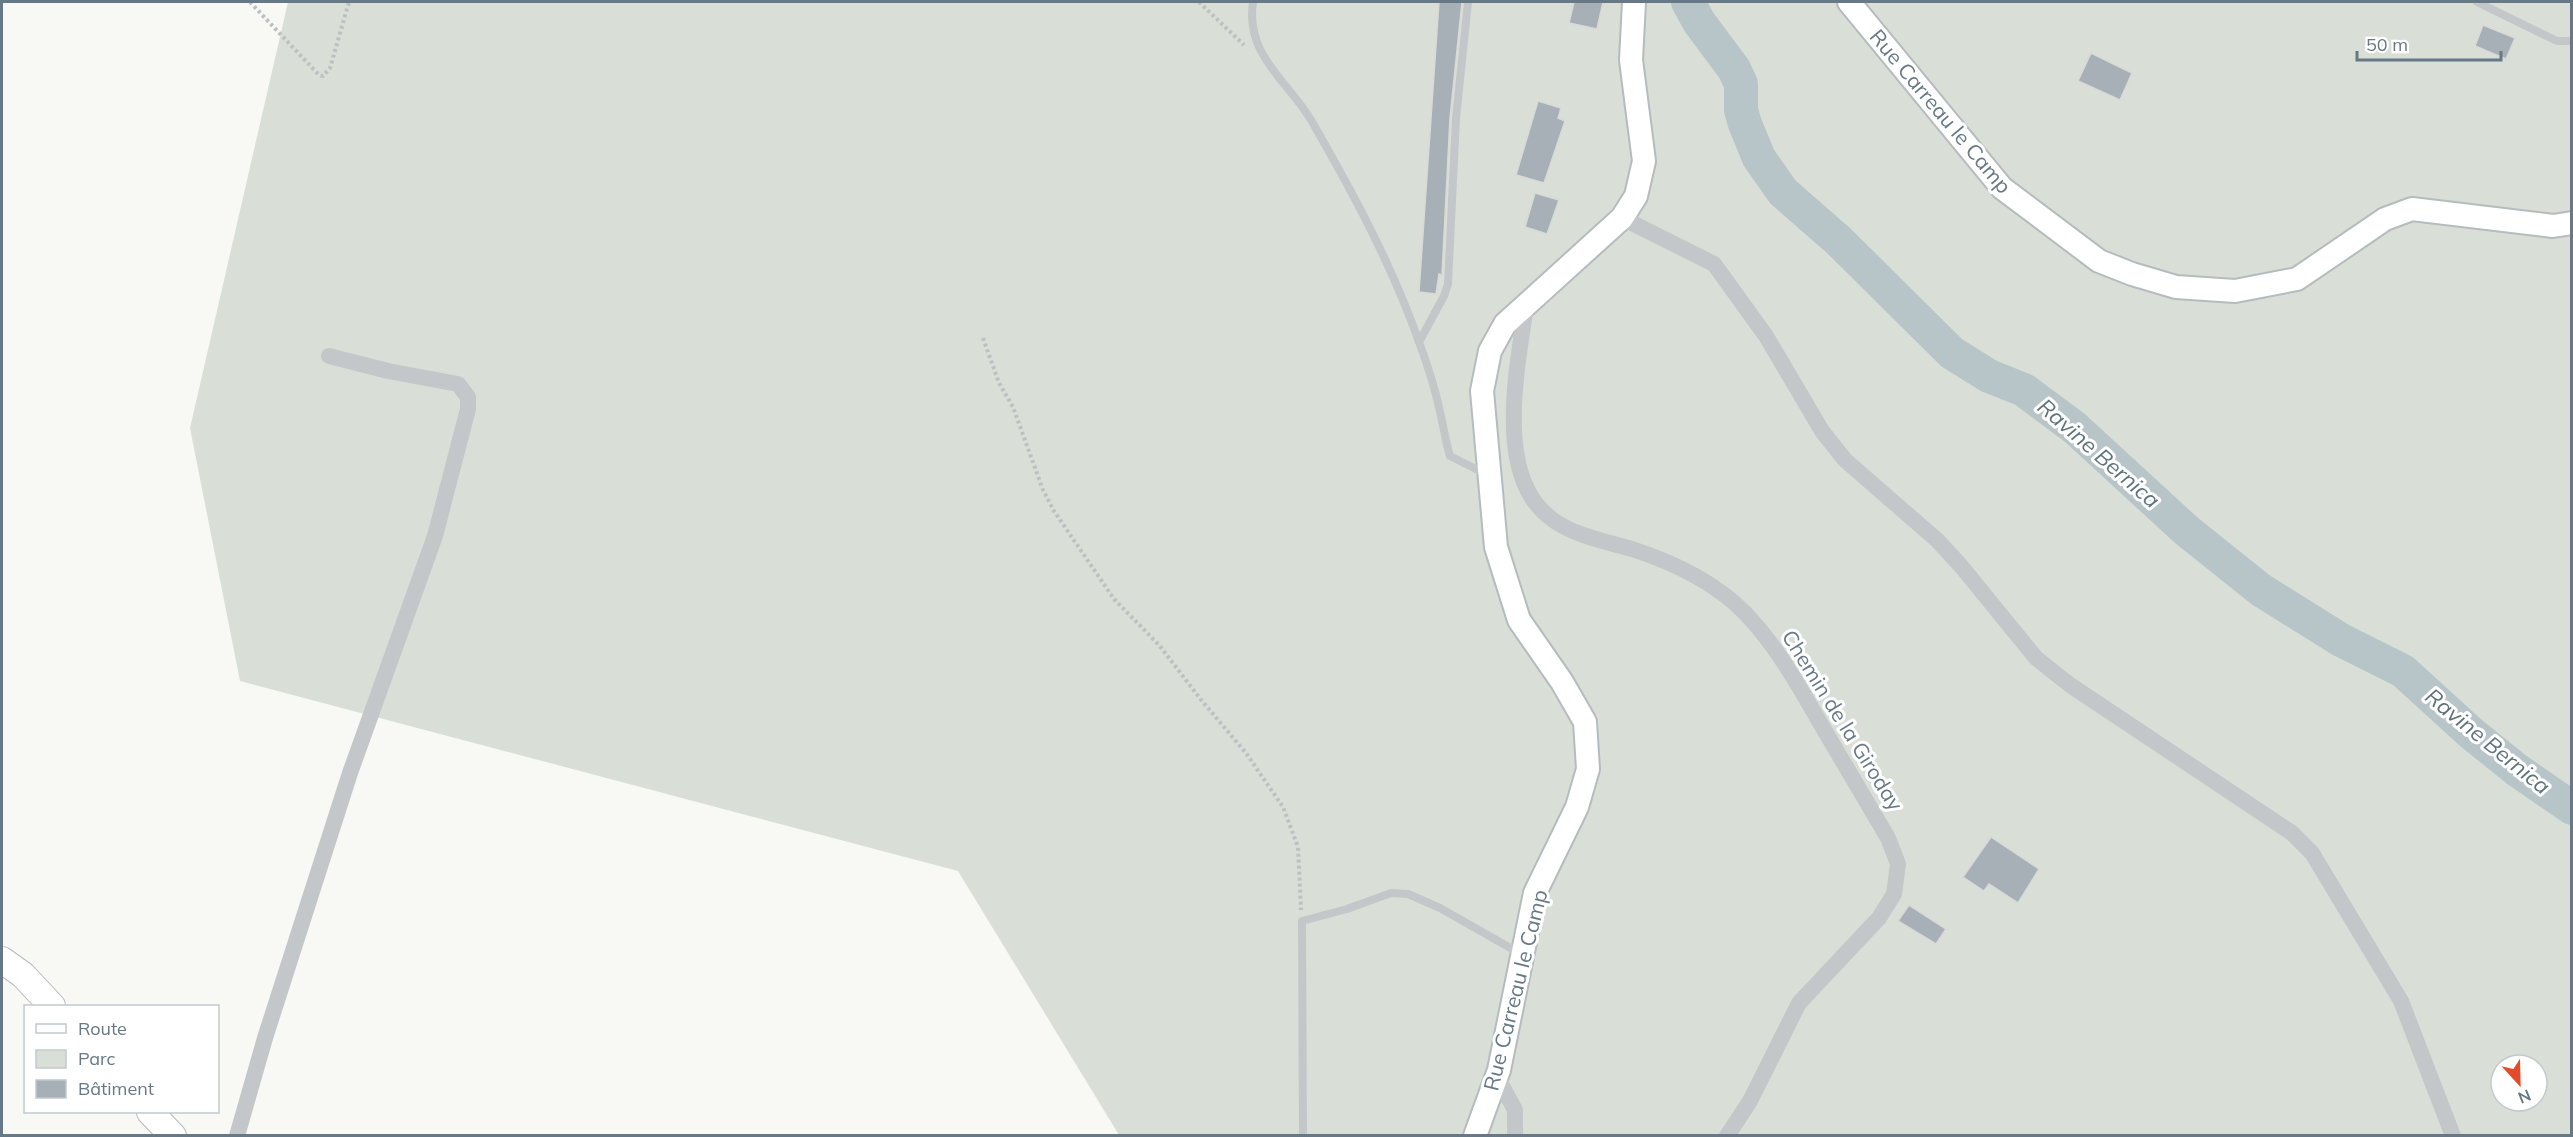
<svg xmlns="http://www.w3.org/2000/svg" width="2573" height="1137" viewBox="0 0 2573 1137" font-family="Mulish,sans-serif">
<rect width="100%" height="100%" fill="#f8f8f5"/>
<path fill="#d9dfd6" fill-rule="evenodd" d="M288 2H2571V1135H1119L958 871 240 681 190 428ZM2501 1065H2537V1101H2501Z"/>
<g fill="none" stroke-linecap="round" stroke-linejoin="round">
<path stroke="#b8c5c8" stroke-width="34" d="M1688 2 1699 22 1734 69 1741 84V110L1745 124 1759 158 1783 192 1839 241 1952 353 1989 376 2024 390 2075 428 2186 530 2261 590 2341 640 2403 671 2471 733 2517 770 2572 808"/>
</g>
<path fill="#a7b0b6" stroke="#d9d9d7" stroke-width="1.5" d="M1439 2H1462L1450 118 1442 275 1439 274 1436 294 1419 292Z
M1574 2H1603L1597 29 1569 23Z
M2483 25 2515 38 2506 59 2475 46Z
M2091 53 2132 73 2120 100 2078 81Z
M1538 101 1561 108 1558 118 1565 121 1544 183 1516 175Z
M1535 193 1559 200 1547 234 1525 227Z
M1991 837 2039 869 2018 903 1989 884 1984 891 1963 877Z
M1909 905 1946 929 1936 944 1898 921Z"/>
<g fill="none" stroke-linecap="round" stroke-linejoin="round">
<g stroke="#b5bbbf" stroke-width="26">
<path id="secondary" d="M1849 2 2002 188 2099 261 2132 274 2176 287 2235 291 2297 279 2385 219 2412 209 2553 226 2572 223
M1475 1136 1499 1070 1535 893 1577 807 1588 769 1585 722 1562 682 1519 620 1496 547 1482 391 1490 351 1505 324 1622 218 1636 196 1644 161 1631 60 1634 2"/>
</g>
<g stroke="#b6bbbe" stroke-width="28">
<path id="primary" d="M2 960 23 975 52 1006
M150 1112 173 1136"/>
</g>
<path stroke="#bdc0c2" stroke-width="4" stroke-dasharray="3 3" stroke-linecap="butt" d="M250 2 319 75 323 76 330 68 349 2
M1199 2 1244 45
M983 338 999 383 1013 407 1043 490 1054 511 1114 599 1159 645 1202 701 1246 753 1283 807 1298 847 1301 910"/>
<path stroke="#c3c7ca" stroke-width="8" d="M1253 2C1245 55 1287 80 1311 120 1352 191 1392 265 1419 342 1428 366 1436 392 1441 416 1444 430 1446 443 1450 456L1486 474
M2477 2 2557 41H2572
M1419 342 1444 296 1448 284 1456 118 1468 2
M1303 1136 1302 921 1347 909 1391 893 1408 894 1440 908 1521 954"/>
<path stroke="#c3c7ca" stroke-width="16" d="M1622 218 1714 264 1766 336 1822 431 1845 460 1937 540 1961 566 2036 658 2070 685 2292 833 2312 853 2401 1001 2453 1136
M1526 305C1518 365 1494 472 1548 516 1570 535 1604 541 1632 549 1672 562 1715 582 1745 613 1776 645 1797 683 1819 721 1842 760 1865 799 1888 838L1898 864 1894 894 1879 918 1799 1003 1750 1101 1727 1136
M1494 1082 1501 1084 1515 1110V1136
M237 1136 265 1038 350 773 435 536 468 409V397L458 384 388 371 329 356"/>
<use href="#secondary" stroke="#fff" stroke-width="22"/>
<use href="#primary" stroke="#fff" stroke-width="26"/>
</g>
<g text-anchor="middle" dominant-baseline="central" stroke-width="6" stroke-linejoin="round" paint-order="stroke">
<g font-size="21" fill="#677986" stroke="#fff">
<text transform="translate(1941 111) rotate(50)">Rue Carreau le Camp</text>
<text transform="translate(1843 720) rotate(58)">Chemin de la Giroday</text>
<text transform="translate(1515 990) rotate(-76)">Rue Carreau le Camp</text>
</g>
<g font-size="22" font-style="italic" fill="#5e747a" stroke="#fff">
<text transform="translate(2099 453) rotate(41)">Ravine Bernica</text>
<text transform="translate(2488 741) rotate(39)">Ravine Bernica</text>
</g>
</g>
<rect width="2573" height="1137" fill="none" stroke="#677986" stroke-width="6"/>
<rect x="24" y="1005" width="195" height="108" fill="#ffffff" stroke="#c2c9cf" stroke-width="1.5"/>
<rect x="36" y="1024" width="30" height="9" fill="#ffffff" stroke="#c2c9cf" stroke-width="1.5"/>
<text x="78" y="1035" font-size="18" fill="#677986">Route</text>
<rect x="36" y="1050" width="30" height="18" fill="#d9dfd6" stroke="#c2c9cf" stroke-width="1.5"/>
<text x="78" y="1065" font-size="18" fill="#677986">Parc</text>
<rect x="36" y="1080" width="30" height="18" fill="#a7b0b6" stroke="#c2c9cf" stroke-width="1.5"/>
<text x="78" y="1095" font-size="18" fill="#677986">Bâtiment</text>
<g transform="translate(2519 1083) rotate(158)"><circle r="28" fill="#ffffff" stroke="#c2c9cf" stroke-width="1.5"/>
<path d="M0-4.5L10 22L0 15L-10 22Z" fill="#e24c2a"/>
<text y="-9" font-size="16" font-weight="bold" text-anchor="middle" fill="#677986">N</text>
</g>
<path d="M2357 51v9h144v-9" fill="none" stroke="#677986" stroke-width="3"/>
<text x="2366" y="51" font-size="18" fill="#677986" stroke="#ffffff" stroke-width="4.5" paint-order="stroke">50 m</text>
</svg>
